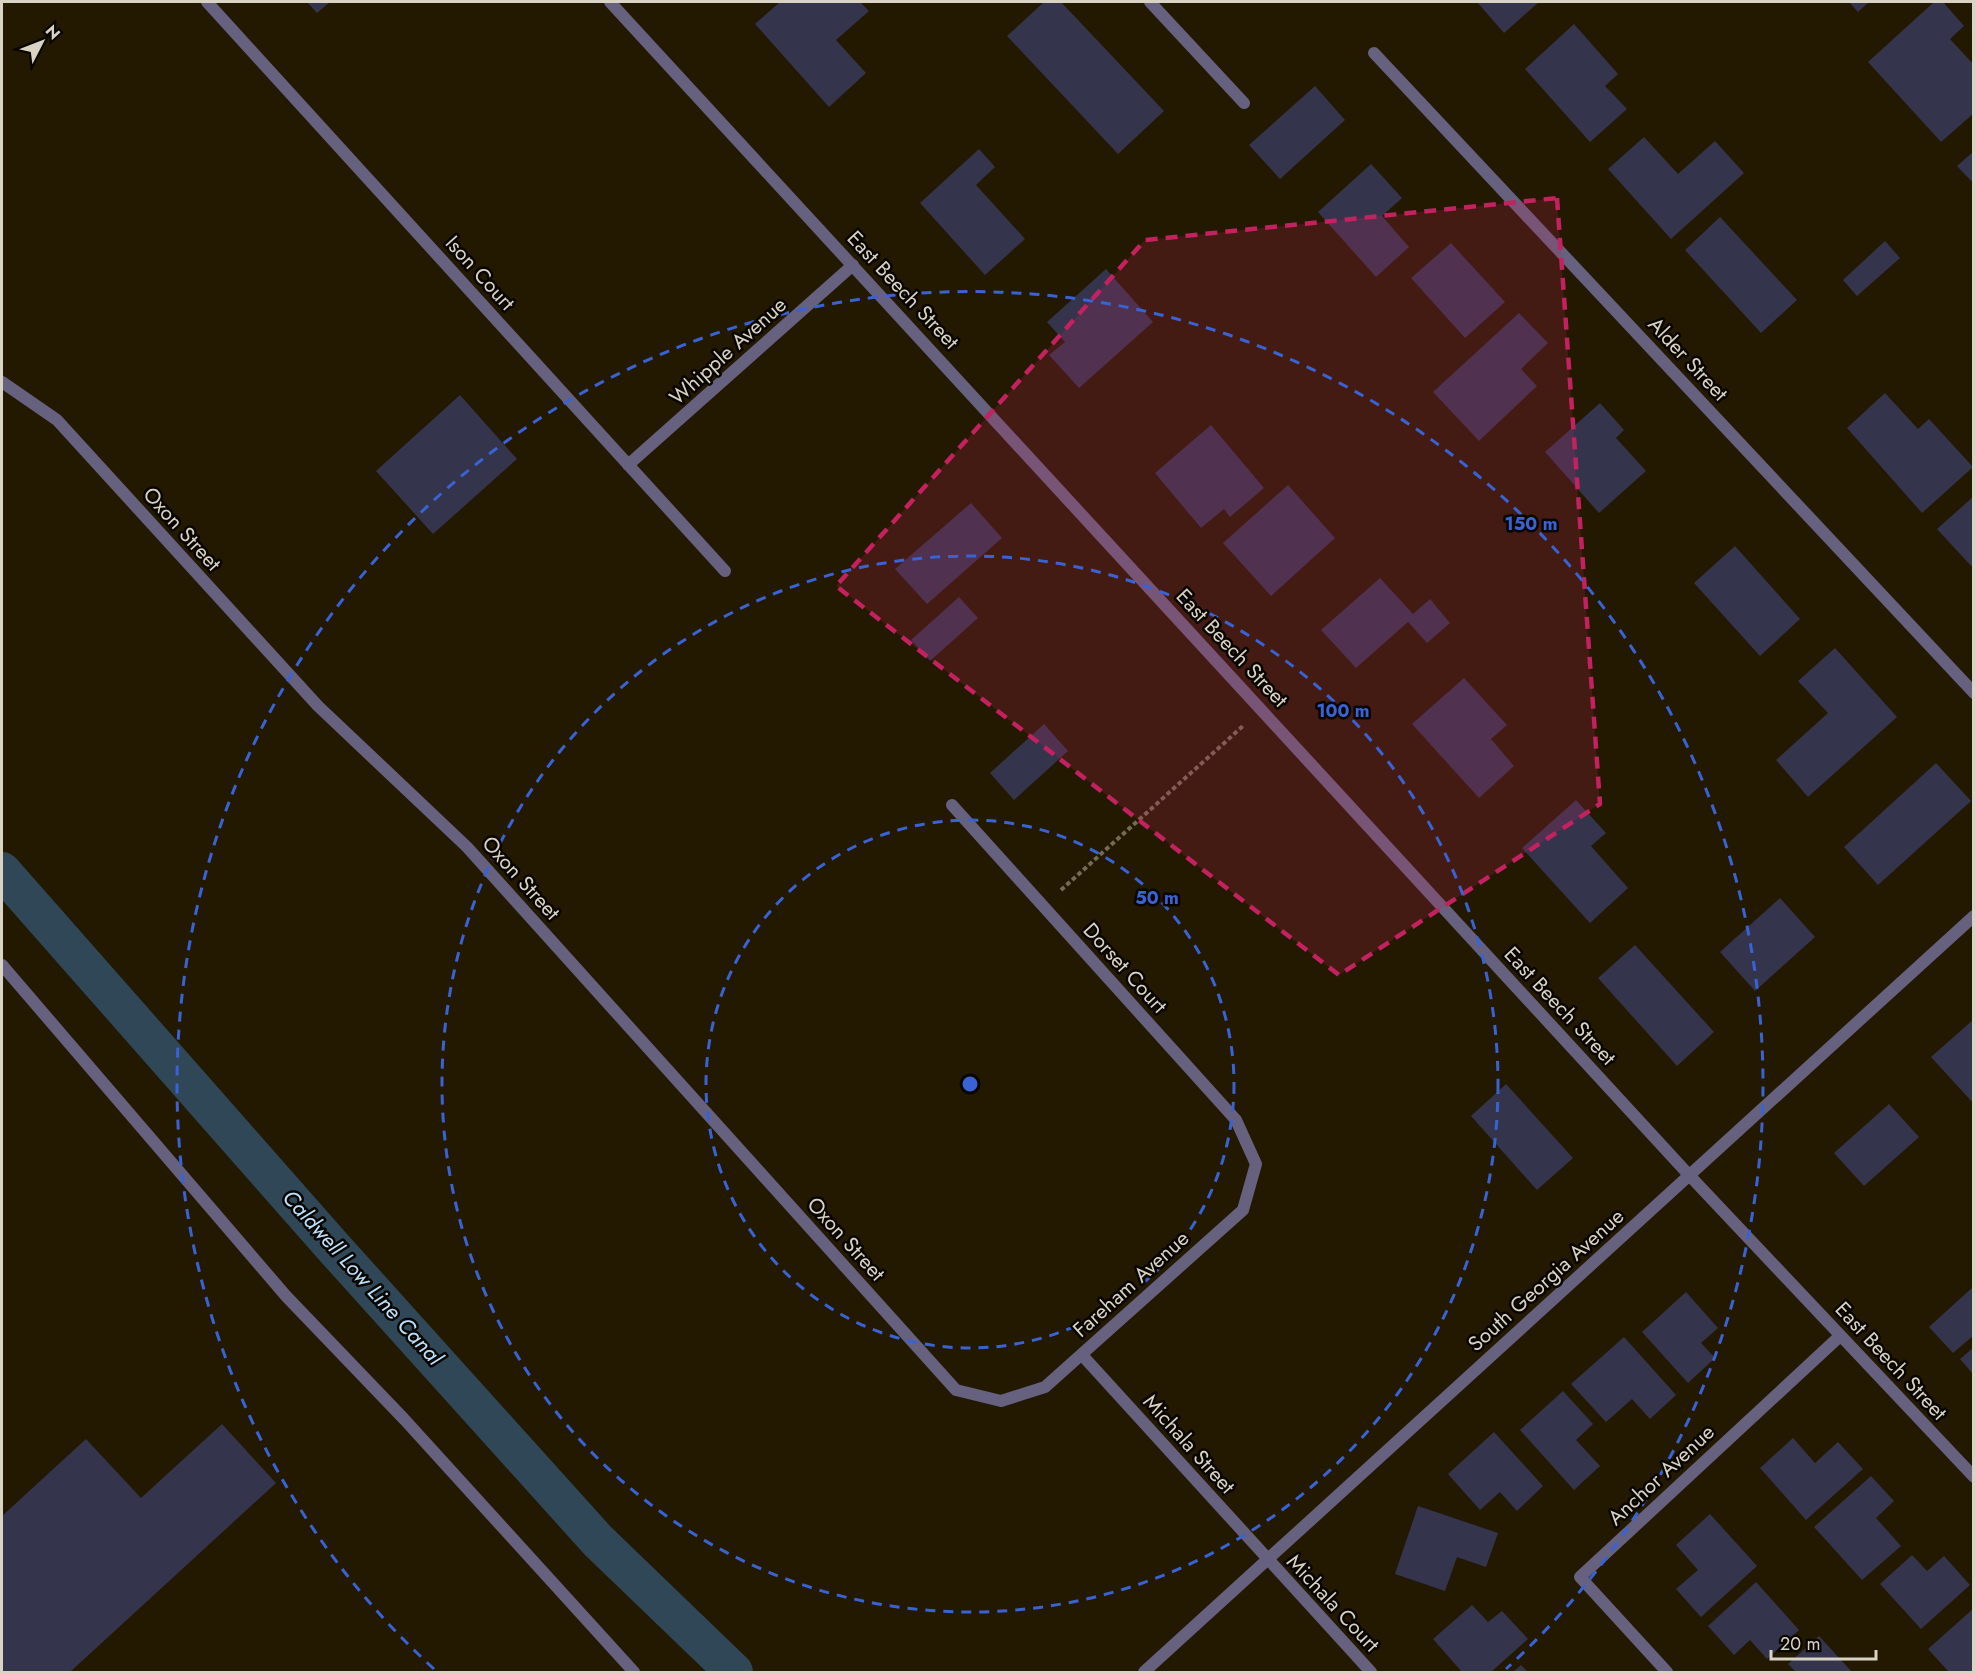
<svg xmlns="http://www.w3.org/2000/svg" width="1975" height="1674" viewBox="0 0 1975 1674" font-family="Jost,sans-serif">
<rect width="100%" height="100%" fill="#231901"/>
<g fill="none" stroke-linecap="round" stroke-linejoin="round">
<path stroke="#2f4757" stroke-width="38" d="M2 871 334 1248 598 1541 734 1672"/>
</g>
<path fill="#34354c" d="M307 2H330L317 13Z
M780 2H860L869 11 836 40 866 73 829 107 755 24Z
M1044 2H1061L1164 111 1118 154 1007 36Z
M1477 2H1539L1504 33Z
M1849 2H1869L1858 12Z
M1934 2H1943L1964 26 1950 39 1974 65V113L1941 142 1868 62Z
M1574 24 1618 74 1605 86 1627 109 1590 142 1525 69Z
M1315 86 1345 120 1280 179 1249 145Z
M1644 137 1678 174 1715 141 1744 173 1671 239 1608 169Z
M979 149 995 167 976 185 1025 239 985 275 920 203Z
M1974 151V184L1957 166Z
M1371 164 1402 198 1382 216 1409 247 1376 277 1318 212Z
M1720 217 1797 300 1761 333 1685 250Z
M1885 241 1900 258 1857 296 1843 280Z
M1451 243 1505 302 1465 338 1411 278Z
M1106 269 1153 322 1079 388 1049 355 1065 342 1047 322Z
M1519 313 1548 343 1521 369 1537 386 1479 441 1433 392Z
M1885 393 1918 429 1929 419 1973 467 1922 513 1847 428Z
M460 395 517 459 433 534 376 471Z
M1600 403 1624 430 1616 438 1646 471 1599 513 1545 452Z
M1211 425 1264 488 1230 517 1224 509 1201 528 1155 473Z
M1288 485 1335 538 1271 596 1223 543Z
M1974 496V569L1937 529Z
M971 503 1002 538 927 604 895 569Z
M1735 546 1800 619 1760 656 1694 583Z
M1380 578 1413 614 1430 599 1450 623 1427 643 1408 622 1356 668 1321 630Z
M959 597 978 618 930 661 911 640Z
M1835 648 1897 717 1808 797 1776 760 1828 713 1798 681Z
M1464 678 1507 725 1491 739 1514 766 1479 798 1412 724Z
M1044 724 1068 751 1014 800 990 773Z
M1936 763 1971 801 1878 885 1844 847Z
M1576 800 1606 833 1591 846 1628 888 1590 923 1522 848Z
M1780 898 1815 937 1755 991 1720 952Z
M1635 945 1714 1032 1677 1066 1598 978Z
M1974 1019V1104L1931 1057Z
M1506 1084 1573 1158 1537 1190 1471 1116Z
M1889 1104 1919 1137 1864 1186 1834 1153Z
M1974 1286V1335L1953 1353 1929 1327Z
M1686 1292 1718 1328 1701 1343 1715 1358 1688 1383 1642 1332Z
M1624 1337 1676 1395 1650 1419 1632 1399 1606 1422 1571 1384Z
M1974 1347V1375L1960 1359Z
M1563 1391 1593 1424 1576 1440 1600 1466 1574 1490 1520 1430Z
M222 1424 276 1483 70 1672H2V1516L86 1439 141 1498Z
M1494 1432 1543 1486 1517 1511 1500 1492 1480 1510 1448 1474Z
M1793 1438 1815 1463 1838 1442 1863 1469 1806 1520 1760 1468Z
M1871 1476 1894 1501 1876 1518 1901 1546 1862 1580 1814 1527Z
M1418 1506 1498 1533 1486 1567 1457 1557 1445 1591 1395 1574Z
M1710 1514 1757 1566 1701 1617 1676 1589 1698 1570 1676 1545Z
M1912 1555 1927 1571 1944 1556 1970 1585 1921 1629 1880 1584Z
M1756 1582 1799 1630 1767 1659 1750 1640 1734 1655 1708 1626Z
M1472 1605 1488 1622 1502 1611 1528 1639 1491 1672H1462L1433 1639Z
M1974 1608V1672H1949L1928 1649Z
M1819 1636 1852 1672H1796L1788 1664Z
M1521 1665 1528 1672H1513Z"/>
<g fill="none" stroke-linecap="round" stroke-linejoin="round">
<path stroke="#746b57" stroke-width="4" stroke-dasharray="4.5 3" stroke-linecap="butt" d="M1061 890 1243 726"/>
<path stroke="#66617e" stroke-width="12" d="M207 2 725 571
M610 2 1689 1175 1974 1477
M1150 2 1244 103
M1374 53 1974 693
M2 382 57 420 318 706 467 847 956 1390 1001 1401 1045 1387 1243 1210 1256 1164 1236 1120 952 805
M628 465 853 265
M2 965 286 1296 404 1419 634 1672
M1082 1355 1371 1672
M1144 1672 1974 916
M1667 1672 1580 1577 1840 1336"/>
</g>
<path fill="#c32160" fill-opacity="0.2" stroke="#c32160" stroke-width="4.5" stroke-dasharray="12 8" stroke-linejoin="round" d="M1557 198 1600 804 1339 975 836 586 1145 240Z"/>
<g fill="none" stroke="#3962d5" stroke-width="3" stroke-dasharray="10 8">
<circle cx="970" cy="1084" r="264"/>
<circle cx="970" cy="1084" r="528"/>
<path d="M434 1669A793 793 0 1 1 1506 1669"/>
</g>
<g text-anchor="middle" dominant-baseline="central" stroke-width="5" stroke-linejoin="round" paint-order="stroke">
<g font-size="21" fill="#d9d3c4" stroke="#090500">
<text transform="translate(480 273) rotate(48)">Ison Court</text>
<text transform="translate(903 290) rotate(47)">East Beech Street</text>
<text transform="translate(728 351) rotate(-42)">Whipple Avenue</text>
<text transform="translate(1688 359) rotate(47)">Alder Street</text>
<text transform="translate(182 529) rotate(48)">Oxon Street</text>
<text transform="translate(1232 648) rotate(47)">East Beech Street</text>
<text transform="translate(521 878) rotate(48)">Oxon Street</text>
<text transform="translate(1125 968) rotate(48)">Dorset Court</text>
<text transform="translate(1560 1006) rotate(47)">East Beech Street</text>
<text transform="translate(846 1239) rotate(48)">Oxon Street</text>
<text transform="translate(1546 1280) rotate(-42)">South Georgia Avenue</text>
<text transform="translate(1131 1284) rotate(-42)">Fareham Avenue</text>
<text transform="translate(1891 1361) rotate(47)">East Beech Street</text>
<text transform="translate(1189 1444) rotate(48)">Michala Street</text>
<text transform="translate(1661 1475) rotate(-43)">Anchor Avenue</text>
<text transform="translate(1333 1603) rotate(47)">Michala Court</text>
</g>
<g font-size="22" font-style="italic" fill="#bbe1fe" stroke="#090500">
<text transform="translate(363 1277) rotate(48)">Caldwell Low Line Canal</text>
</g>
</g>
<circle cx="970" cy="1084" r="9" fill="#3962d5" stroke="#090500" stroke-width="3"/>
<g font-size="18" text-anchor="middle" font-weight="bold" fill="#3962d5" stroke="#090500" stroke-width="5" stroke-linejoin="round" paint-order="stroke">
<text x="1531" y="530">150 m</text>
<text x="1343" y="717">100 m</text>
<text x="1157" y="904">50 m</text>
</g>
<rect width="1975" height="1674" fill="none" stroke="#d9d3c4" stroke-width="6"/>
<g transform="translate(42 42) rotate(48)" stroke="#090500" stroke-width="4.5" paint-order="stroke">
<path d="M0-4.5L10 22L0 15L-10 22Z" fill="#d9d3c4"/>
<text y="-9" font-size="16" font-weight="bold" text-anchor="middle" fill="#d9d3c4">N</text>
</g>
<path d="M1771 1650v9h105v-9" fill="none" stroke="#d9d3c4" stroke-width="3"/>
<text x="1780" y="1650" font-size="18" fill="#d9d3c4" stroke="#090500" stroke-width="4.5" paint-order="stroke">20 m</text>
</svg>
